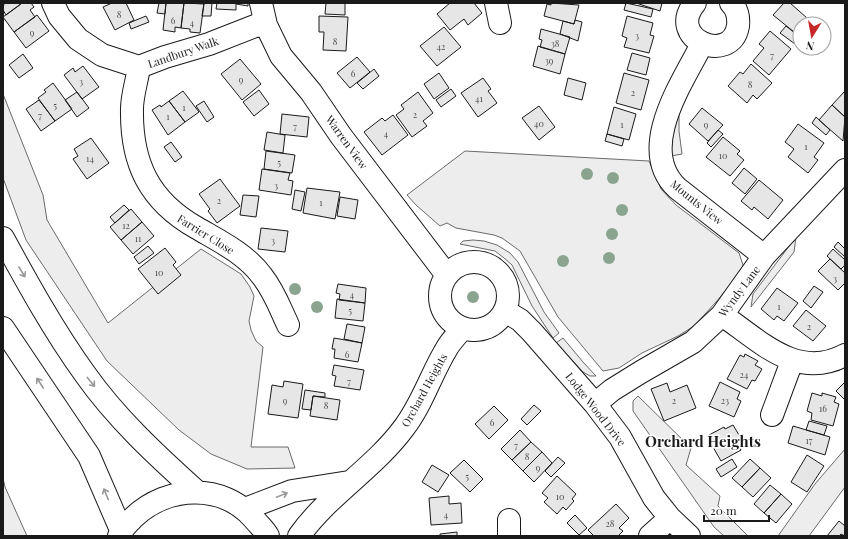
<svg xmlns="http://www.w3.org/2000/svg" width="848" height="539" viewBox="0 0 848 539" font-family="'Playfair Display',serif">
<rect width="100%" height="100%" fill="#fff"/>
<path fill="#ededed" stroke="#6a6a6a" d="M3 94 43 195 47 220 108 323 201 249 241 274 250 287 254 296 249 321 251 330 256 341 263 347 251 447H288L295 468 247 469 211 454 179 430 107 361 26 240 3 178Z
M679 110V131L682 154 671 156 670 147Z
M465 151 649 161 661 189 676 205 739 253 743 265 741 272 716 302 694 326 678 336 642 353 619 368 603 371 558 317 520 251 502 238 494 235 456 228 447 223 440 226 416 205 407 195Z
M796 237 794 252 751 307 753 294Z
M473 240 484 241 497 245 510 253 518 262 544 312 559 333 553 338 532 306 512 265 504 258 495 251 460 244 463 241Z
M563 338 583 362 596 376H590L583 372 556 343Z
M638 396 691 448 686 465 720 496 718 506 748 536H724L714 527 633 411V401Z
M845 449V487L809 536H778L815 484Z
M3 478 5 487 27 536H3Z"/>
<path fill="#e6e6e6" stroke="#1a1a1a" d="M4 3H21V4L6 15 3 10Z
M31 3 34 7 30 10 35 17 14 32 3 17 22 3Z
M112 3H126L134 20 115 30 103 7Z
M159 3H166L165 14 157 13Z
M166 3H184L181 28 175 27V32L163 30Z
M184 3 204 4 200 33 190 32V29L181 28Z
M204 3H212L211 16H202Z
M217 3H248V6L236 4V10L216 9Z
M326 3H345V15L325 14Z
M450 3H474L482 13 468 25 464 19 450 30 437 14Z
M551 3 579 5 574 24 544 16 547 4 551 5Z
M626 3 653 9 651 17 624 10Z
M636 3H662L660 11Z
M784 3H790L807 18 794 32 773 15Z
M37 15 49 31 26 48 14 32Z
M146 16 149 22 131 29 129 23Z
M319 16 348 17 346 51 323 50 324 32H319Z
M627 16 653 23 650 35 654 36 649 53 624 47 627 38 622 36Z
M575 20 582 22 578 41 560 34 563 21 574 24Z
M786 26 800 37 795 44 780 33Z
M444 27 461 47 437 66 420 46Z
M541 29 570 37 565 54 540 47 542 40 539 39Z
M770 31 791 49 769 75 753 61 764 48 759 44Z
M538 46 565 54 560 74 533 66Z
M632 53 650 58 646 75 627 70Z
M23 54 33 68 19 78 9 65Z
M357 57 370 72 350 88 337 73Z
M240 59 261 84 242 100 221 74Z
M751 64 772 83 757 99 753 95 747 103 728 86 740 72 743 74Z
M83 66 99 87 82 99 64 75 73 68 75 72Z
M374 69 379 76 363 89 357 83Z
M439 73 449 88 434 99 424 84Z
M624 73 649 80 641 110 616 103Z
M483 78 491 89 488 91 497 103 478 117 461 93Z
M568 78 586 83 582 100 564 95Z
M53 83 72 109 55 121 38 98 46 92 44 90Z
M451 89 456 96 441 107 436 100Z
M259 90 269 104 254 116 243 102Z
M183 91 199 112 185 122 169 101Z
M77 92 89 108 77 117 65 100Z
M418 92 433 113 423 121 427 126 412 137 396 115 404 109 401 105Z
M844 92 845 93V117L832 105Z
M39 100 55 121 41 131 26 109Z
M169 101 185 122 168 135 152 110 160 105 161 107Z
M204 101 214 117 207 122 196 106Z
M832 105 845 117 843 141 819 120Z
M539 106 555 127 539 140 522 118Z
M614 107 636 114 629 140 607 134Z
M702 108 723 125 708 141 689 124Z
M282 114 309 117 307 137 280 134Z
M393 115 408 135 382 155 364 132 382 118 385 121Z
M816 117 830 130 826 135 812 123Z
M798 124 824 143 814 157 818 160 808 173 788 157 794 149 785 142Z
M718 130 723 134 711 147 707 143Z
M267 132 285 135 283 153 264 150Z
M607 134 624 139 622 146 605 141Z
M723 137 740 151 737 154 744 160 730 176 706 157Z
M91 138 109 163 87 179 73 159 78 156 74 149Z
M171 142 182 157 175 162 164 147Z
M266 151 295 155 292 173 264 169Z
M744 168 757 179 745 194 732 183Z
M262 169 290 173 288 180 293 181 291 195 259 190Z
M220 179 240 206 217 223 208 211 210 209 199 194Z
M759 180 783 200 768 219 754 207 752 210 741 201Z
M307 188 340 192 335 219 303 213Z
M295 190 305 192 301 211 292 209Z
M243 195 259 196 256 217 240 215Z
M340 197 358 200 355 219 337 216Z
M124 205 129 210 115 223 110 217Z
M131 209 142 222 121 240 110 227Z
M142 222 154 236 133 254 121 240Z
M261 228 288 231 285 252 258 249Z
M838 242 845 249V257L834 247Z
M148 246 154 253 139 264 134 257Z
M165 248 176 262 173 265 181 275 158 294 138 269Z
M833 249 845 260V265L841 269 827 256Z
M830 259 845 273V283L838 290 818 271Z
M338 284 366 288 365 303 339 300 340 294 336 293Z
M814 286 823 292 811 308 803 301Z
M777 288 798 303 784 321 777 316 774 320 761 309Z
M337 299 365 303 363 321 335 318Z
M806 310 826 326 813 341 793 326Z
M347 324 365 327 362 343 344 339Z
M334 338 362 343 358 362 334 358 335 349H332Z
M745 354 758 361 755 365 762 369 755 381 752 380 747 389 727 379 740 355 744 357Z
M334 365 364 370 360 390 334 386 336 376 332 375Z
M284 381 303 384 298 418 268 414 272 385 283 387Z
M720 382 740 392 737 399 741 401 734 417 709 406Z
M845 382V400L836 391Z
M667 383 670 392 687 385 696 408 664 421 651 389Z
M305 390 325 393V397L313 396 311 410 302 409Z
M812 393 822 396V393L836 397 834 402 839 404 833 426 811 420 812 413 807 411Z
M313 396 340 400 337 420 310 416Z
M534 405 541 411 527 425 521 419Z
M494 406 508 420 489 439 475 424Z
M809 421 827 426 824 435 806 430Z
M733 425 742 440 737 443 741 450 721 461 709 440 711 438 709 435 724 427 725 429Z
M793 426 830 437 825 455 788 443Z
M520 430 531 442 512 460 501 449Z
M531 442 542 452 523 471 512 460Z
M542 452 552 463 534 482 523 471Z
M807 455 824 466 807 492 791 482Z
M558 457 565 463 551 477 545 471Z
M732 459 737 467 721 477 716 469Z
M750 459 760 468 742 487 732 478Z
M464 460 483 479 470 492 450 473Z
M432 465 449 475 438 492 422 482Z
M760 468 771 478 753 497 742 487Z
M557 476 576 494 572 499 574 501 566 510 563 507 557 514 544 502 548 498 542 493Z
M770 485 781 494 764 513 754 504Z
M781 494 792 504 776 523 764 513Z
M449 496V504L461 503 462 523 431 525 429 498Z
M616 504 629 518 619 528 623 531 618 536H594L588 530Z
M575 515 587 528 579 535 567 523Z
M839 521 845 526V536L841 534 839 536H827Z
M457 532V536H440V534Z"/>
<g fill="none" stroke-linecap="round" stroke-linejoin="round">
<g stroke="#1a1a1a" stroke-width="24">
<path id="minor" d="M53 3 59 16 78 39 102 55 139 67 165 57 209 44 255 26 266 25
M261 3 266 25 281 56 311 92 341 136 446 274
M496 3 500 23
M695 3C665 39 731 66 738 26 739 17 737 9 731 3
M702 44C682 83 636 149 677 188L764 256
M139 67C137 81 132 95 132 109 131 163 149 201 197 228 219 241 246 254 262 276 274 291 280 308 288 325
M440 296a34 34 0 1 1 68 0a34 34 0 1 1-68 0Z
M505 311 520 320 532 332 595 404 620 437 654 498 670 518 689 536
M722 315C759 340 797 381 845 355
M595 404 612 390 641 372 693 342 722 315 764 256 845 170
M772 415 792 361
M245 509 292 491 349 482
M509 520V536
M299 536C328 495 373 469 403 429 422 405 431 374 447 348 451 341 457 335 462 329
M650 536 670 518"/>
</g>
<g stroke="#1a1a1a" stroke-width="24">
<path id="major" d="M3 238C28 284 54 331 85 374 116 418 156 455 196 491
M3 328 89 456 121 530
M119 536C122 528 128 523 134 517 168 485 223 483 254 519 259 525 265 530 268 536"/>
</g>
<use href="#minor" stroke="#fff" stroke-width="22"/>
<use href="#major" stroke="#fff" stroke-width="22"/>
</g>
<g fill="#8aa48f">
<circle cx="587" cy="174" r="6"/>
<circle cx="613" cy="178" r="6"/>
<circle cx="622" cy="210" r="6"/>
<circle cx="612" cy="234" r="6"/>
<circle cx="609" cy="258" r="6"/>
<circle cx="563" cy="261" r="6"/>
<circle cx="295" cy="289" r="6"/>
<circle cx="473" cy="297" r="6"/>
<circle cx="317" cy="307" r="6"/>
</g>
<defs><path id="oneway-shaft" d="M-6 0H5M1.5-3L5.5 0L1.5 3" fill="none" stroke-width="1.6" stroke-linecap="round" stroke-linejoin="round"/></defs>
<g stroke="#989898">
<use href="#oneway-shaft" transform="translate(22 272) rotate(59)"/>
<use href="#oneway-shaft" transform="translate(91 382) rotate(51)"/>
<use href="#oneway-shaft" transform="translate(40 383) rotate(-123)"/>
<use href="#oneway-shaft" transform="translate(106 494) rotate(-112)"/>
<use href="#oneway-shaft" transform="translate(282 495) rotate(-22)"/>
</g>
<g text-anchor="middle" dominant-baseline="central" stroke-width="3" stroke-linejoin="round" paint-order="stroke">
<g font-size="9" fill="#4d4d4d">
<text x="119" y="14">8</text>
<text x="173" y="20">6</text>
<text x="192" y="22">4</text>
<text x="32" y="32">9</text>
<text x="637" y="35">3</text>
<text x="335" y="41">8</text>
<text x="555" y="43">38</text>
<text x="441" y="46">42</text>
<text x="772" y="55">7</text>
<text x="549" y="60">39</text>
<text x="353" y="73">6</text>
<text x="241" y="79">9</text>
<text x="81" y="81">3</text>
<text x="750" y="84">8</text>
<text x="633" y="92">2</text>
<text x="479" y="98">41</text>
<text x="55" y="105">5</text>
<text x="184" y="107">1</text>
<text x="415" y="114">2</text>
<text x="40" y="115">7</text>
<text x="168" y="116">1</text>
<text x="539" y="123">40</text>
<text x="622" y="124">1</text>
<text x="706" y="124">9</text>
<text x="295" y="126">7</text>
<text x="386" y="133">4</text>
<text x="806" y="146">1</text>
<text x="723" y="155">10</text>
<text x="90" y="158">14</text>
<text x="279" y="162">5</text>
<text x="276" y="185">3</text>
<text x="219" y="200">2</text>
<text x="321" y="202">1</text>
<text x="126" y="225">12</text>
<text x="138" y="238">11</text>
<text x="273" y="240">3</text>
<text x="159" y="272">10</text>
<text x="835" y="278">3</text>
<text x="352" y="294">4</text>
<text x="779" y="306">1</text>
<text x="350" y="310">5</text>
<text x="809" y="326">2</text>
<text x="347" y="354">6</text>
<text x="744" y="374">24</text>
<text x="349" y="381">7</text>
<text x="285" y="400">9</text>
<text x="674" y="400">2</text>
<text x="725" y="400">23</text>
<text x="326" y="405">8</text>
<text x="823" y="408">16</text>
<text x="492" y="422">6</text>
<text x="809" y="440">17</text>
<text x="516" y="445">7</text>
<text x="527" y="456">8</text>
<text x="538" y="467">9</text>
<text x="467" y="476">5</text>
<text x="560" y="496">10</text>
<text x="446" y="514">4</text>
<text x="610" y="523">28</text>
</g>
<g font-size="11" fill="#1a1a1a" stroke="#fff">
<text transform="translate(183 52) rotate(-19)">Landbury Walk</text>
<text transform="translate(347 142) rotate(54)">Warren View</text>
<text transform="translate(697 202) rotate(39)">Mounts View</text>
<text transform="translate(206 234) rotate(32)">Farrier Close</text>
<text transform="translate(739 291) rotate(-53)">Wyndy Lane</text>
<text transform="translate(424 390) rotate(-61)">Orchard Heights</text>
<text transform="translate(596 409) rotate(52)">Lodge Wood Drive</text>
</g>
<g font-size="15" font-weight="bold" fill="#1a1a1a" stroke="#fff">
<text x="703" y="441">Orchard Heights</text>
</g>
</g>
<rect width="848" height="539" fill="none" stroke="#1a1a1a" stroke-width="8"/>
<g transform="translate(812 36) rotate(191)"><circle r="19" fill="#ffffff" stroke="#a3a3a3"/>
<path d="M0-3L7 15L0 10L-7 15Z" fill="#c62828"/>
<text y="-6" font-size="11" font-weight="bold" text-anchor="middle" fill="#1a1a1a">N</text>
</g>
<path d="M704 515v6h65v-6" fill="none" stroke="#1a1a1a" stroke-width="2"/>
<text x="710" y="515" font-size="12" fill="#1a1a1a" stroke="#ffffff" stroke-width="3" paint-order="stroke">20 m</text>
</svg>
